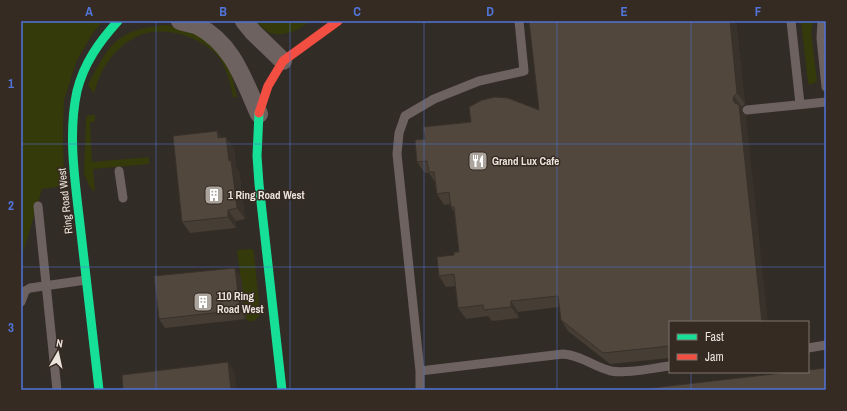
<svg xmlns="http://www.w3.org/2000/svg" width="847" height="411" viewBox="0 0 847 411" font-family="'Archivo Narrow',sans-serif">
<rect width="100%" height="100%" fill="#322c26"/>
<path fill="#353a0a" d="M21 21H103L93 33 77 60 64 100 63 128 64 186 42 189 21 259Z
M256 21H310C299 30 285 37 270 33 266 31 261 26 257 23Z
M801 21H813L811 33 817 81 812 84H809L808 82Z
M167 25 192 31 202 36 229 65 237 97H233C231 85 226 66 218 56 200 36 161 24 136 37 113 49 100 69 94 94L88 85C110 43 117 29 167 25Z
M89 115H95V121L90 123 92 162 149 157V164L93 169 95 192 90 187 84 174 86 117Z
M252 249 254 252 260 315 254 321H248L246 319 237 250Z"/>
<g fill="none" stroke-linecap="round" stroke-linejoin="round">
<path stroke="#6d6260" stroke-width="9" d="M791 21 800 104
M822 21 821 38 826 87
M747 110 826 102
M119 171 123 198
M38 206 57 390
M21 302 25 291 30 288 86 280
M808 348 826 345
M420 371 563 354C581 355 594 367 611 371 628 374 652 368 670 366
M420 390V371L397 154 399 133 405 116 434 99 479 81 524 71 519 21"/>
<path stroke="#6d6260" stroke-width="18" d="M180 21C186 23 193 24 198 26 233 44 244 81 259 114
M244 21 253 32 283 61"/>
<path stroke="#16e098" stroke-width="9" d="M259 113 257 156 259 184 282 390
M99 390C93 338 87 285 81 233 76 187 67 137 77 91 84 63 99 42 118 21"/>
<path stroke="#f24e42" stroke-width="9" d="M259 113 268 86 283 61 338 21"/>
</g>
<path fill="#463d34" d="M736 21 745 104 742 107 741 109 746 116 670 322V358L610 364 568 331 561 320 559 307 518 312 519 318 492 321 488 316 466 319 458 308 456 286 446 287 439 276 459 252 454 212 451 207 450 204 444 205 437 194 435 182 429 173H425L417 162 425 139 471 122 539 110Z
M217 131 221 138 234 148 236 168 239 171 245 219 236 221V228L190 233 182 222Z
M241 277 246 319 165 328 159 319Z"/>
<path fill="#39322b" d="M730 21H736L745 104 737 93Z
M734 96 742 107 741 109 746 116 768 322H762L735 103 733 100Z
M217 131 225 142 218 138Z
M226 137 234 148 236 168 239 171 245 219 237 208 229 161Z
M228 210 236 221V228L228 217Z
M235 268 241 277 246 319 240 310Z
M511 301 518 312 519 318 511 307Z
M228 362 235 373 237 390H231Z"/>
<path fill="#51473d" stroke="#39322b" d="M529 21H730L737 93 734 96 733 100 735 103 739 105 762 322H670V346L603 353 561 320 558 296 511 301V307L484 310 483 305 458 308 454 274 439 276 437 257 454 255V252H459L454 207H451L449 192 437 194 434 172H429L427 161 417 162 415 140 425 139 423 127 471 122 469 107 482 100 495 97 508 98 539 110Z
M217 131 218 138 226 137 229 161 231 160 237 208 228 210V217L182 222 173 136Z
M235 268 240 310 159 319 154 276Z
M228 362 231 390H123L122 375Z
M826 368V390H634L791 372H808V370Z"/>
<path fill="none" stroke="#5074d9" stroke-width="1" stroke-opacity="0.55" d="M156 21V390M290 21V390M424 21V390M557 21V390M691 21V322M21 144H826M21 267H826M691 372V390"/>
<defs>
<g id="restaurant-square" transform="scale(1)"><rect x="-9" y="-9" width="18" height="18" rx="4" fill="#aaa49d" stroke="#362b22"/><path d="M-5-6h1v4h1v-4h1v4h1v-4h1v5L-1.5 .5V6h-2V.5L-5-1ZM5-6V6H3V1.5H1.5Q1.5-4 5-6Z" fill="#fff"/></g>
<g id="building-square" transform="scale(1)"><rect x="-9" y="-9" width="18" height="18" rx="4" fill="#aaa49d" stroke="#362b22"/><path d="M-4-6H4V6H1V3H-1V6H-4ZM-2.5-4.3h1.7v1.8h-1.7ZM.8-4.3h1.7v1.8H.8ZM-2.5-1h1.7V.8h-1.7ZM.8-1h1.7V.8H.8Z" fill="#fff"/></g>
</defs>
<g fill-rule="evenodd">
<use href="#restaurant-square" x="478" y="161"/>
<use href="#building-square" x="214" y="195"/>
<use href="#building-square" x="203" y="302"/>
</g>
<g text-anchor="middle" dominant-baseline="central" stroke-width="3" stroke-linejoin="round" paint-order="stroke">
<g font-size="11" font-weight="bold" fill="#ebe4dd" stroke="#362b22" text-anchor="start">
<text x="492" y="161">Grand Lux Cafe</text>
<text x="228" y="195">1 Ring Road West</text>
<text x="217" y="296">110 Ring<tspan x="217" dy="13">Road West</tspan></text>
</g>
<g font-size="11" fill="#ebe4dd" stroke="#362b22">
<text transform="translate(65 201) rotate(-96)">Ring Road West</text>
</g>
</g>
<rect width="847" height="411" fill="none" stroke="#362b22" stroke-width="44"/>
<rect x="669" y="321" width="140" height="52" fill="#362b22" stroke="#7e756d"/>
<rect x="677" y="334" width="20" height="6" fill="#16e098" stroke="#7e756d"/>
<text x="705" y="341" font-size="12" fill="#ebe4dd">Fast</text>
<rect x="677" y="354" width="20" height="6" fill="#f24e42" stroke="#7e756d"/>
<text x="705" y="361" font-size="12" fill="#ebe4dd">Jam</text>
<g transform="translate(58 353) rotate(9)" stroke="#362b22" stroke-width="3" paint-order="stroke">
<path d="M0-3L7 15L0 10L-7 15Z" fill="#ebe4dd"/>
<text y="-6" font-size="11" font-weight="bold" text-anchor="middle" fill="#ebe4dd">N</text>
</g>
<rect x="22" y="22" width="803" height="367" fill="none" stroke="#5074d9" stroke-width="1.5"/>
<g font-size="13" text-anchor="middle" font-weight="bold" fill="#5074d9">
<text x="89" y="16">A</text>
<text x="223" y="16">B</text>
<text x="357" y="16">C</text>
<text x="490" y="16">D</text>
<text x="624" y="16">E</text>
<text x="758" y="16">F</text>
<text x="11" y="88">1</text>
<text x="11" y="210">2</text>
<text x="11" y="332">3</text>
</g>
</svg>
